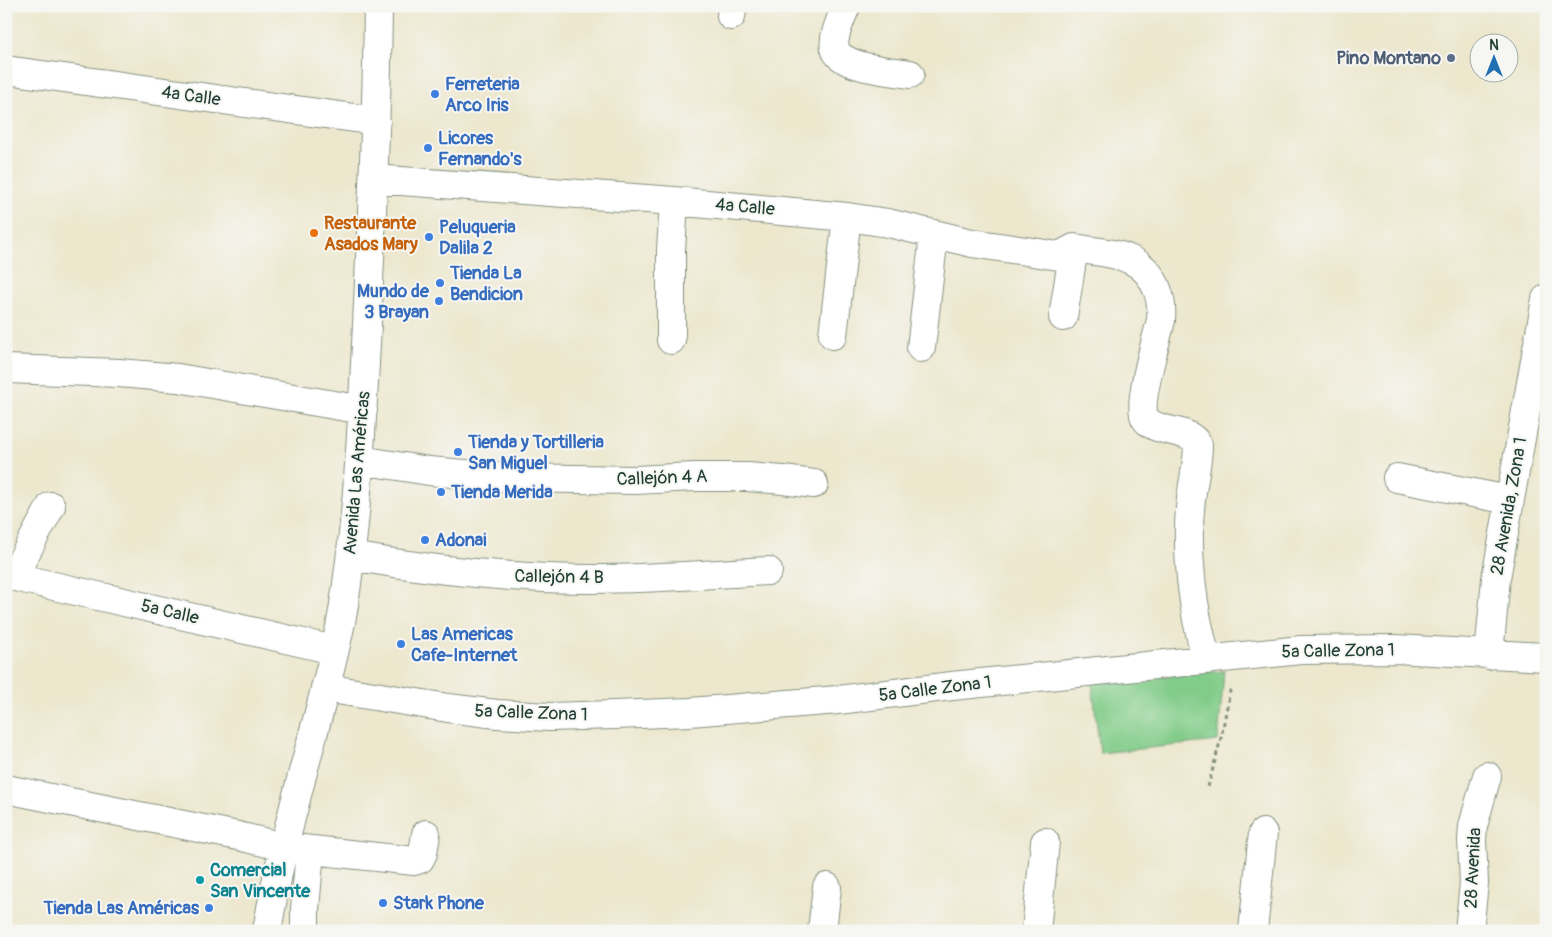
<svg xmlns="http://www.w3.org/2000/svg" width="1552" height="937" viewBox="0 0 1552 937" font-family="Pangolin,sans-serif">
<rect width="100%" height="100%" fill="#f6f6f2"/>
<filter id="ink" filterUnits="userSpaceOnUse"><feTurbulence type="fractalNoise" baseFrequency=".02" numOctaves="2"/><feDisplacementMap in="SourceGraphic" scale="10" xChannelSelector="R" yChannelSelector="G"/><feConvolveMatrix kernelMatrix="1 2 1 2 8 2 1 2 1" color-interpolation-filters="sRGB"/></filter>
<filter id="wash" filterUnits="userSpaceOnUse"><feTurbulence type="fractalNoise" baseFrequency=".0096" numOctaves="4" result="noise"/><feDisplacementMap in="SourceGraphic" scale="20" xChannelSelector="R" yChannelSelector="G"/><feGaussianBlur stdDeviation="1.12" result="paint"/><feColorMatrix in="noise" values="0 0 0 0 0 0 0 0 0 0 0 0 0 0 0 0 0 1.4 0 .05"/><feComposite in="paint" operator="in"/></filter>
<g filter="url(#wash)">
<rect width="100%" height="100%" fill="#ece7cd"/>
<path fill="#82cc89" stroke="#50845e" d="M1224 671 1218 741 1100 753 1092 682Z"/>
</g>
<g filter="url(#ink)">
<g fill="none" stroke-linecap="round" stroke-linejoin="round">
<g stroke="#869280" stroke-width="30">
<path id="minor" d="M846 6C842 17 832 37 835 48 839 68 893 71 910 74
M731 16 733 6
M6 70 376 121
M374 179 674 201 847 217 888 223 972 243 1059 256 1074 248C1108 254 1143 252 1157 289 1161 299 1162 308 1161 320 1157 338 1137 403 1145 418 1150 426 1160 428 1169 430 1180 433 1192 434 1198 445 1198 463 1193 481 1191 499 1185 548 1192 612 1207 659
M1063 317 1074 248
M833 335 847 217
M671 340V250L674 201
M921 348 934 235
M6 369 119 373 178 378 363 410
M360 460 429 471 513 478 635 480 694 477H747L783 480 814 484
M1397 478 1509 500
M351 556C431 570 511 579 593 579 651 579 710 574 768 571
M6 575 334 650
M15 576 23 558 51 506
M1489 655 1496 578 1546 299
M325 688 448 708 497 714 549 717 614 715 690 712 838 700 952 686 1301 650 1395 649 1546 657
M6 789 238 836 284 847 414 861 420 859 423 853 426 834
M267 931C279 858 299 787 318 716 327 681 337 646 343 611 358 516 362 421 367 325 372 219 377 113 378 6
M305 931V909L310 850
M822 931 827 887
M1036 931 1045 842
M1253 931 1263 833
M1469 931 1474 883 1472 840 1473 826 1487 776"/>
</g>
<path stroke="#869280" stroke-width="3" stroke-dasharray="4 4" stroke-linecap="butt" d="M1208 787 1221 738 1231 686"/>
<use href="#minor" stroke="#fff" stroke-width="28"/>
</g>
</g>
<circle fill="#5c6f8a" stroke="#f6f6f2" stroke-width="2" cx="1451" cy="58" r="5"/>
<g fill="#3f7fe0" stroke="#f6f6f2" stroke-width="2">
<circle cx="435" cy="94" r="5"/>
<circle cx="428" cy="148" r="5"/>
<circle cx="429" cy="237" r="5"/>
<circle cx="440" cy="283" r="5"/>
<circle cx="439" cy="301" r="5"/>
<circle cx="458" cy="452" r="5"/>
<circle cx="441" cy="492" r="5"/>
<circle cx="425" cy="540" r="5"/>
<circle cx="401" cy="644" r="5"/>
<circle cx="383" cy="903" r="5"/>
<circle cx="209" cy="908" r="5"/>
</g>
<circle fill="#e8710a" stroke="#f6f6f2" stroke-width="2" cx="314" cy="233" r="5"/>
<circle fill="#0f9aa8" stroke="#f6f6f2" stroke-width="2" cx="200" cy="880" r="5"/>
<g text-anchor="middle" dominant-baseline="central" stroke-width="4" stroke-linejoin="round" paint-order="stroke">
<g font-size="18" font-weight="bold" fill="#4e5e75" stroke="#f6f6f2" text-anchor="end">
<text x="1441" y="58">Pino Montano</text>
</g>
<g font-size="18" font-weight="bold" fill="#366cbe" stroke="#f6f6f2" text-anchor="start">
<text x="445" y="84">Ferreteria<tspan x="445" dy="21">Arco Iris</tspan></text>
<text x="438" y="138">Licores<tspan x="438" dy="21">Fernando's</tspan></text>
<text x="439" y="227">Peluqueria<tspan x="439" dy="21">Dalila 2</tspan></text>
<text x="450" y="273">Tienda La<tspan x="450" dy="21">Bendicion</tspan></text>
<text x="429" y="291" text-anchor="end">Mundo de<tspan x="429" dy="21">3 Brayan</tspan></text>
<text x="468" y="442">Tienda y Tortilleria<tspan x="468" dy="21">San Miguel</tspan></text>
<text x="451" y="492">Tienda Merida</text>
<text x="435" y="540">Adonai</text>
<text x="411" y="634">Las Americas<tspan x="411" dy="21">Cafe-Internet</tspan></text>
<text x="393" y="903">Stark Phone</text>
<text x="199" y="908" text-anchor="end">Tienda Las Américas</text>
</g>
<g font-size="18" fill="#1f3d34" stroke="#f6f6f2">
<text transform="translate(191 96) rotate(8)">4a Calle</text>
<text transform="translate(745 207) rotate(5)">4a Calle</text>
<text transform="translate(357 473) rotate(-85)">Avenida Las Américas</text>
<text transform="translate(662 478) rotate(-2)">Callejón 4 A</text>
<text transform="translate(1509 506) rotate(-80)">28 Avenida, Zona 1</text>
<text transform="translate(559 577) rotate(1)">Callejón 4 B</text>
<text transform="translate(170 612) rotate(13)">5a Calle</text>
<text transform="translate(1338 651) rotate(-1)">5a Calle Zona 1</text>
<text transform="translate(935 689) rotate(-7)">5a Calle Zona 1</text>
<text transform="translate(531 713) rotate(2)">5a Calle Zona 1</text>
<text transform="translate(1473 868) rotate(-87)">28 Avenida</text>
</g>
<g font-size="18" font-weight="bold" fill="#c56008" stroke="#f6f6f2" text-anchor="start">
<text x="324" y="223">Restaurante<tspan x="324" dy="21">Asados Mary</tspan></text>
</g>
<g font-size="18" font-weight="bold" fill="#0d838f" stroke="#f6f6f2" text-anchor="start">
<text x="210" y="870">Comercial<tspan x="210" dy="21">San Vincente</tspan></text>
</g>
</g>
<rect width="1552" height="937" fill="none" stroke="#f6f6f2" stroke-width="25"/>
<g transform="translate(1494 58)"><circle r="24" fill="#f6f6f2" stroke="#a0aca6"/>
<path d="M0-4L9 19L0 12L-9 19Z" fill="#1f6fb2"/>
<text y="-8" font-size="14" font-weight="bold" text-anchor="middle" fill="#1f3d34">N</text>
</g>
</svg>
